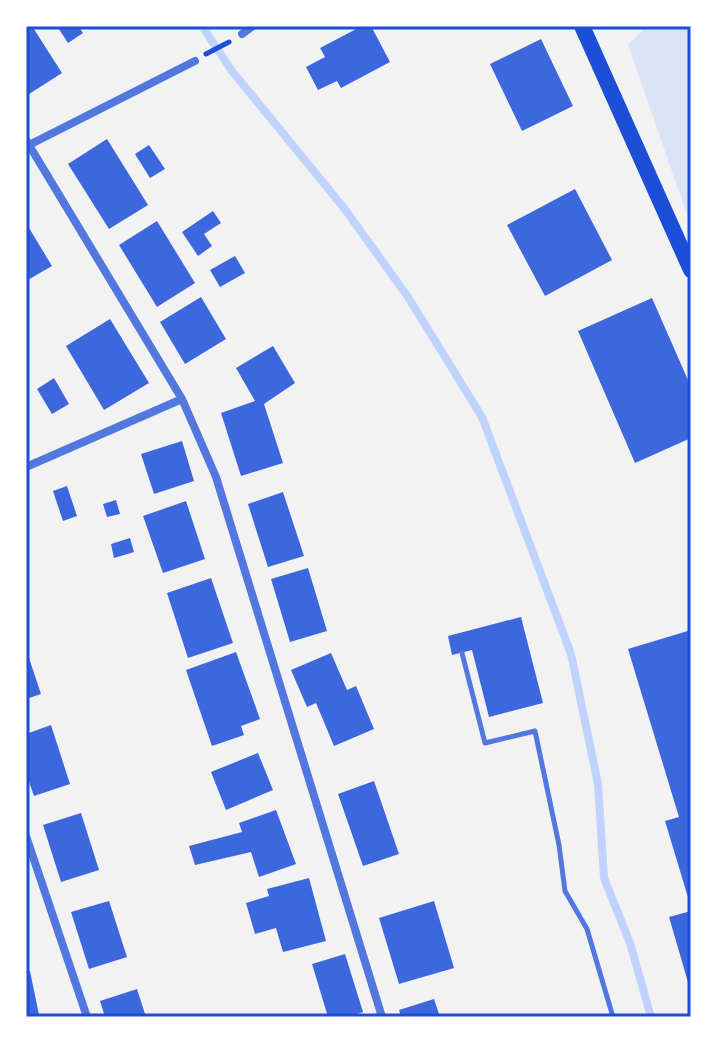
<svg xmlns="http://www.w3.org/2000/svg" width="717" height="1043" viewBox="0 0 717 1043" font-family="Helvetica,sans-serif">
<rect width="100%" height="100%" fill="#f2f2f2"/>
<path fill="#dbe4f7" d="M647 26H691V226L628 45Z"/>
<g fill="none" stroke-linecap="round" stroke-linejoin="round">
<path stroke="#bfd3fe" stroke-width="8" d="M202 26 232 71 344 208 408 297 482 417 571 654 598 784 604 878 630 943 651 1017"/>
</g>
<path fill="#3d67dc" d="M26 26H32L62 73 26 96Z
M57 26H78L83 33 68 43Z
M362 26H371L390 62 341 88 337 81 318 90 306 67 325 57 320 48Z
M541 39 573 106 522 131 490 64Z
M107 139 148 205 109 229 68 164Z
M149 145 165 169 150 178 135 154Z
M575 189 612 260 545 296 507 225Z
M213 211 221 223 204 234 212 246 198 256 182 232Z
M157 221 195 283 157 307 119 245Z
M26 223 52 266 26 281Z
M235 256 245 273 220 287 210 270Z
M201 297 226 339 185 364 160 322Z
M652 298 691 387V438L635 463 578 331Z
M110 319 149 383 104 410 66 346Z
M273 346 295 383 264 404 283 463 241 476 221 413 255 401 236 368Z
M54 378 69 404 52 414 37 389Z
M182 441 194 481 154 494 141 454Z
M67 486 77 516 63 521 53 491Z
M283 492 304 556 268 567 248 504Z
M116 500 120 514 107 517 103 504Z
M186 501 205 559 163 573 143 516Z
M130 538 134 552 114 558 111 544Z
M308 568 327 631 290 642 271 579Z
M211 578 233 643 188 658 167 593Z
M521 617 543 703 489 717 472 650 452 655 448 636Z
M691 630V904H690L665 821 679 817 628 649Z
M26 649 41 694 26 699Z
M236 652 260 719 241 726 244 735 212 746 186 670Z
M331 653 347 690 356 686 374 729 334 746 316 703 307 707 291 670Z
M51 725 70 784 34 796 26 773V734Z
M258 753 273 790 226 810 211 772Z
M374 781 399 854 363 866 338 794Z
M276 810 296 864 259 877 251 852 195 865 189 846 242 832 239 823Z
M81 813 99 870 61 882 43 825Z
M309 878 326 941 283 952 276 928 255 934 246 903 269 896 267 889Z
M109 901 127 957 89 969 71 912Z
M434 901 454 968 399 984 379 918Z
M691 911V989H690L669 917Z
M345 954 363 1012 348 1017H328L312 964Z
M30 971 39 1015 26 1017V972Z
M137 989 146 1017H105L100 1001Z
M434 999 440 1017H401L399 1010Z"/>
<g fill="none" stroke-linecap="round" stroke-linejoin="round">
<path stroke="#1d4ed8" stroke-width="5" d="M206 54 229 42"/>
<path stroke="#5277de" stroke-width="5" d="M462 653 485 743 535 731 559 845 565 891 587 929 613 1017"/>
<path stroke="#5277de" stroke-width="8" d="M242 34 253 26
M26 140 182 399 216 477 382 1017
M29 145 195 61
M26 467 182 399
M26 836 87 1017"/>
<path stroke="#1d4ed8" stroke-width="16" d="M582 26 691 270"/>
</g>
<rect width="717" height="1043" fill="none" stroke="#ffffff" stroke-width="56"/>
<rect x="28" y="28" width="661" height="987" fill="none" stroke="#1d4ed8" stroke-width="3"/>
</svg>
